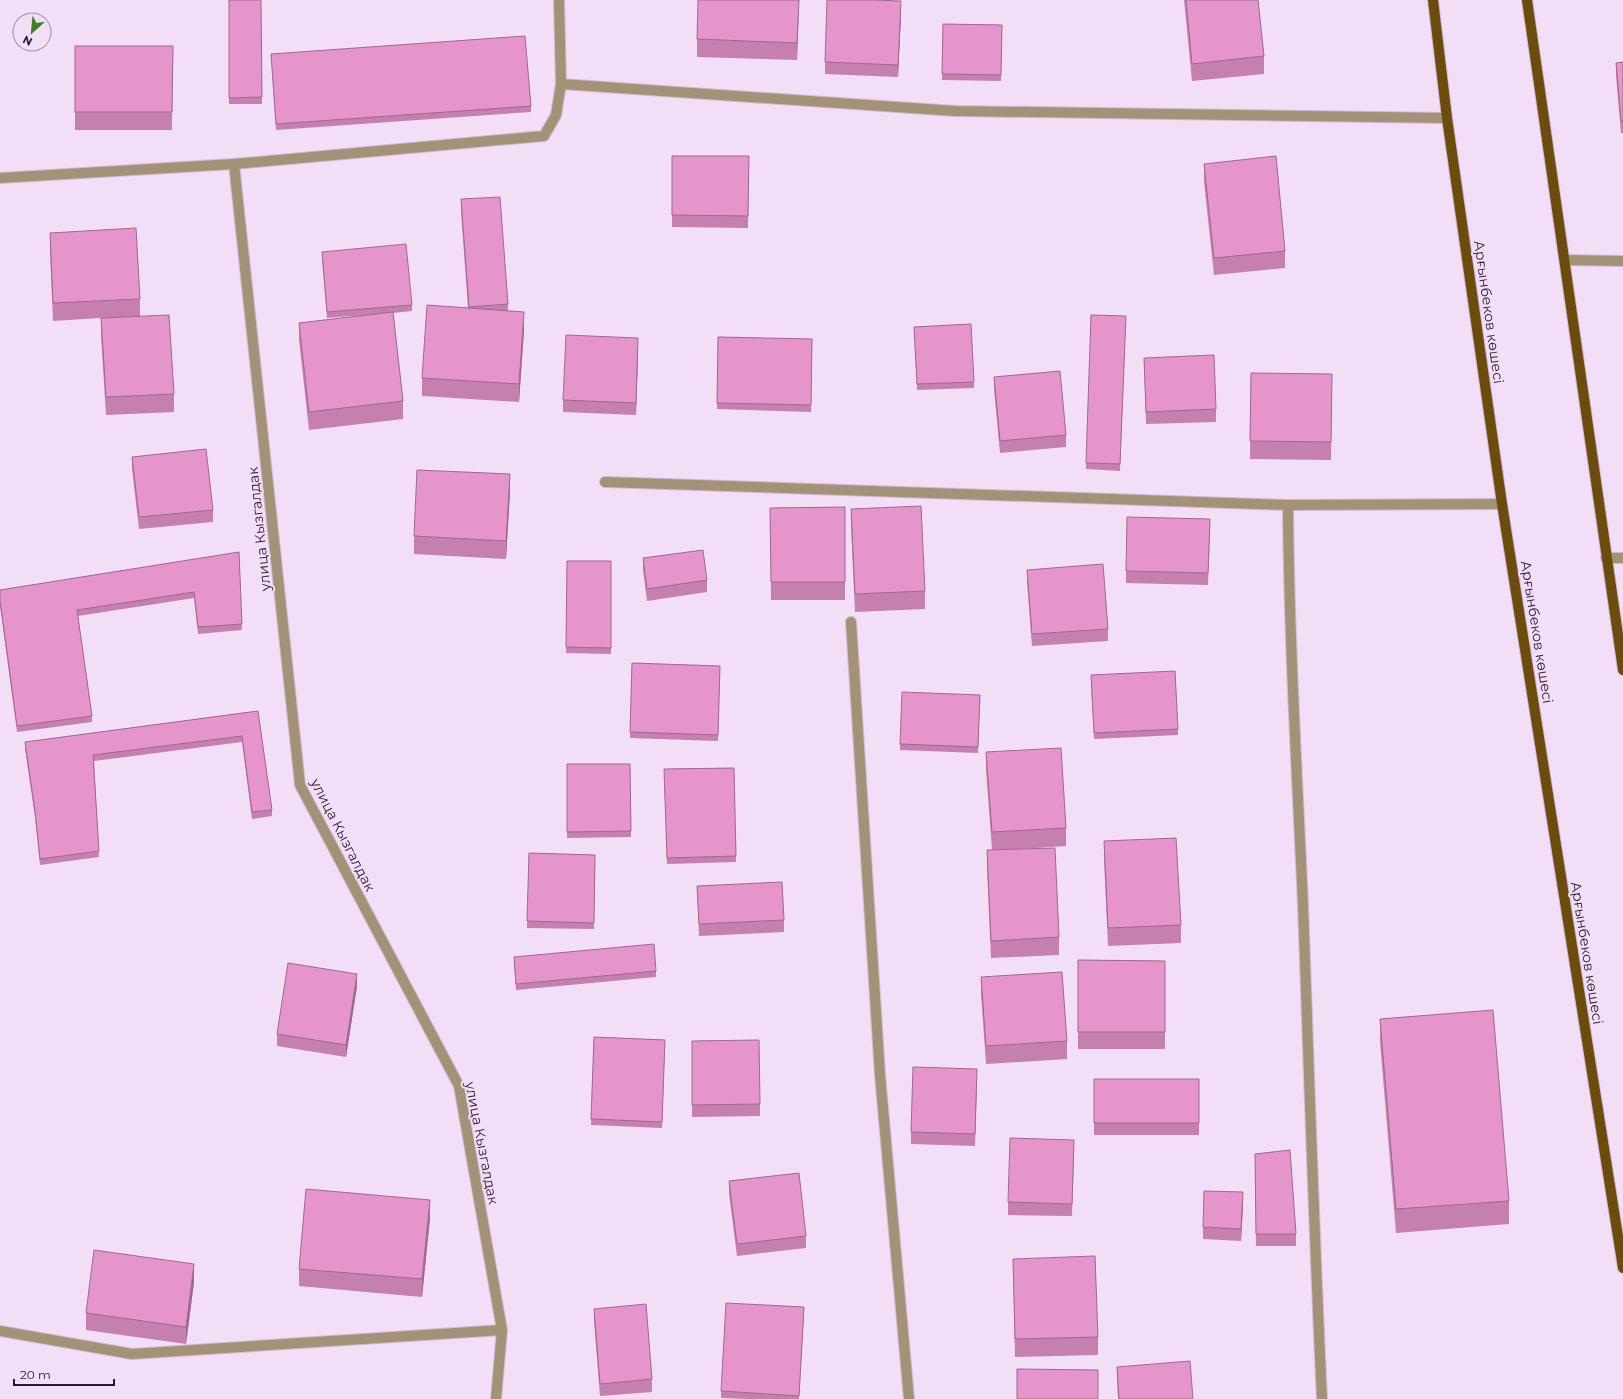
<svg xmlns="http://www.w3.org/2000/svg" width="1623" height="1399" viewBox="0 0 1623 1399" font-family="Montserrat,sans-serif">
<rect width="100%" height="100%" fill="#f2def7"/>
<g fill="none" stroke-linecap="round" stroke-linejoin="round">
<g stroke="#cebad3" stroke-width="12">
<path id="service" d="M0 178 234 164
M605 482 1288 505
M0 1331 132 1354 502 1330"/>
</g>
<g stroke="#cebad3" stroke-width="12">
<path id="minor" d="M561 84 955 111 1447 118
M1565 260 1623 261
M1606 558H1623
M851 622 880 1075 909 1399
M496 1399 502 1330 459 1086 300 785 234 164 544 136 556 115 561 84 559 0
M1322 1399C1314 1234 1309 1070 1303 905 1297 772 1289 639 1288 505L1502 504"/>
</g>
<g stroke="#cebad3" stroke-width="12">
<path id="primary" d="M1433 0 1447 118 1502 504 1623 1268
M1527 0 1623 670"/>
</g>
<use href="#service" stroke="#a49276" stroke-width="10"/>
<use href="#minor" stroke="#a49276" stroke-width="10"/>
<use href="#primary" stroke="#6c4c0d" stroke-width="10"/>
</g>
<path fill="#c580af" d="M229 0H261L262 104H229Z
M799 0 797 60 697 57V39Z
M1184 0H1258L1264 56V74L1192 81Z
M901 13 898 77 825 74V62Z
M943 24 1002 25 1001 81 942 80Z
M75 46H173L172 130H75Z
M271 54 531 106V112L276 130Z
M1623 62V133H1621L1616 75V63Z
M672 156H749L748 228 672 227Z
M1204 164 1285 251V268L1214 275 1204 182Z
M461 199 508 304V311L524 330 519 402 422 396V378L468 308 461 211Z
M50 233 140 299V316L174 394V412L106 415 101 336V318L53 321 50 251Z
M322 252 412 305V311L393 313 403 401V419L309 430 299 340V323L366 315 327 318 322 258Z
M1126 316 1120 471 1086 469V463Z
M914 327 974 382V388L917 390Z
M718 337 812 339 811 412 717 409Z
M638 350 636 415 563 412V400Z
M1144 358 1216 409V422L1146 424Z
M1251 373 1332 392 1331 460 1250 459Z
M994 377 1066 435V447L1000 453 994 389Z
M132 457 213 510V522L139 529 132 469Z
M510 492 506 559 414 554V536Z
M845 507V600H771L770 508Z
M851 509 925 591V609L855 612 851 527Z
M1210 532 1208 585 1126 583V571Z
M239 552 242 630 198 634 194 598 78 616 92 716V722L17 732 0 606V590Z
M643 558 707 580V592L647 601 643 570Z
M567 561H611V654L566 653Z
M1027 570 1108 629V641L1032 646 1027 582Z
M632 663 720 666 718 741 630 738Z
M1091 681 1178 729V735L1094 739Z
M980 695 978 753 900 750V744Z
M258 711 272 810V816L252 819 242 742 94 761 99 857 40 865 35 817 25 749V742Z
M986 752 1066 828V846L1002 850 1059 937V955L991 958 987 868V850H992L986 770Z
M567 764H630L631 837 567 838Z
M734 768 736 862 667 864 664 769Z
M1104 841 1181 925V943L1108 946 1104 859Z
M529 853 595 855 594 929 527 928Z
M697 886 784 920V932L699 936Z
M514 957 656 971V977L516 990 514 963Z
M1078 960 1165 961V1049H1078Z
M981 977 1067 1041V1059L986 1064 981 994Z
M357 986 346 1057 277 1046V1034Z
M1380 1019 1509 1201V1224L1396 1233 1380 1042Z
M594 1037 665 1040 662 1128 591 1125Z
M692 1041 760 1104V1116L692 1117Z
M1094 1079H1199V1135H1094Z
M977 1081 975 1146 911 1144V1132Z
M1074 1152 1072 1216 1008 1215V1202Z
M1255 1166 1296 1234V1246H1256Z
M729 1181 806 1236V1248L737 1256 729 1194Z
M1243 1204 1241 1241 1203 1239V1227Z
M430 1218 422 1297 299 1286V1269Z
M1013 1259 1098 1337V1355L1015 1357Z
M194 1282 186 1344 86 1330V1313Z
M594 1309 652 1379V1392L600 1396 594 1321Z
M804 1313 799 1399H747L721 1398V1391Z
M1117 1367 1193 1399H1118L1117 1379Z"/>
<path fill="#a0688f" d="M799 0V3L797 60V43Z
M901 1V13L898 77V65Z
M524 312V330L519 402V384Z
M638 338V350L636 415V403Z
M510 474V492L506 559V541Z
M357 974V986L346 1057V1045Z
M1243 1192V1204L1241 1241V1229Z
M430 1200V1218L422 1297V1279Z
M194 1264V1282L186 1344V1327Z"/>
<path fill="#e595cc" stroke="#a0688f" d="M229 0H261L262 97 229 98Z
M698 0H799L797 43 697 39Z
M827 0H873L901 1 898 65 825 62Z
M1186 0H1258L1264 56 1192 64Z
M943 24 1002 25 1001 75 942 74Z
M525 36 531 106 276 124 271 54Z
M75 46H173L172 112H75Z
M1623 62V121H1621L1616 63Z
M672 156H749L748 216 672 215Z
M1276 156 1285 251 1214 258 1204 164Z
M500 197 508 304 469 307 461 199Z
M136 228 140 299 53 303 50 233Z
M406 244 412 305 327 312 322 252Z
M427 305 524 312 519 384 422 378Z
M393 312 403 401 309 412 299 323Z
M169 315 174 394 106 397 101 318Z
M1091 315 1126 316 1120 464 1086 463Z
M971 324 974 382 917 384 914 327Z
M566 335 638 338 636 403 563 400Z
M718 337 812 339 811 405 717 403Z
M1214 355 1216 409 1146 412 1144 358Z
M1060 371 1066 435 1000 441 994 377Z
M1251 373 1332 374 1331 442 1250 441Z
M206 449 213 510 139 517 132 457Z
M417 470 510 474 506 541 414 536Z
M921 506 925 591 855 594 851 509Z
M845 507V582H771L770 508Z
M1127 517 1210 519 1208 573 1126 571Z
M703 550 707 580 647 589 643 558Z
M239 552 242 624 198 627 194 592 77 610 92 716 17 726 0 600V590Z
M567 561H611V648L566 647Z
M1103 564 1108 629 1032 634 1027 570Z
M632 663 720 666 718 735 630 732Z
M1175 671 1178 729 1094 733 1091 675Z
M902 692 980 695 978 747 900 744Z
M258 711 272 810 252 812 242 736 93 755 99 851 40 859 35 811 25 742Z
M1061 748 1066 828 992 832 986 752Z
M567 764H630L631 831 567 832Z
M734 768 736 856 667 858 664 769Z
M1176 838 1181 925 1108 928 1104 841Z
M1055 848 1059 937 991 941 987 850Z
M529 853 595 855 594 923 527 921Z
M782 882 784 920 699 924 697 886Z
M654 944 656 971 516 984 514 957Z
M1078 960 1165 961V1032H1078Z
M288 963 357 974 346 1045 277 1034Z
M1062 972 1067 1041 986 1046 981 977Z
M1493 1010 1509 1201 1396 1209 1380 1019Z
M594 1037 665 1040 662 1122 591 1119Z
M759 1040 760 1104 692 1105V1041Z
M913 1067 977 1069 975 1134 911 1132Z
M1094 1079H1199V1123H1094Z
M1010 1138 1074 1140 1072 1204 1008 1202Z
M1290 1150 1296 1234H1256L1255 1154Z
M799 1173 806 1236 737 1244 729 1181Z
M306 1189 430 1200 422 1279 299 1269Z
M1204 1191 1243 1192 1241 1229 1203 1227Z
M94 1250 194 1264 186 1327 86 1313Z
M1095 1256 1098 1337 1015 1339 1013 1259Z
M726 1303 804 1307 799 1396 721 1391Z
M646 1304 652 1379 600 1384 594 1309Z
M1190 1361 1193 1399H1119L1117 1367Z
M1017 1369 1098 1370V1399H1017Z"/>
<g text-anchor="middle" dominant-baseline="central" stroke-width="4" stroke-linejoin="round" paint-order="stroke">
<g font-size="14" fill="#2b182f" stroke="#f2def7">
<text transform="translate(1489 312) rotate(82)">Арғынбеков көшесі</text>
<text transform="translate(259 529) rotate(-96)">улица Кызгалдак</text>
<text transform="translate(1537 632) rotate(81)">Арғынбеков көшесі</text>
<text transform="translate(343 835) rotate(63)">улица Кызгалдак</text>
<text transform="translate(1587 953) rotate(81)">Арғынбеков көшесі</text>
<text transform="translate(482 1143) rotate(79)">улица Кызгалдак</text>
</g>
</g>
<g transform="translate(32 32) rotate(207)"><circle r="19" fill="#f2def7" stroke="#a28fa7"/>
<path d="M0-3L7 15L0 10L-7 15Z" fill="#3a8126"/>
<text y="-6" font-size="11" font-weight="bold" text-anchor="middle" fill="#2b182f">N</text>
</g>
<path d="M14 1379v6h100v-6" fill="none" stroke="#2b182f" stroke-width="2"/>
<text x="20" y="1379" font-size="12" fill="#2b182f" stroke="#f2def7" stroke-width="3" paint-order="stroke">20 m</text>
</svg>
